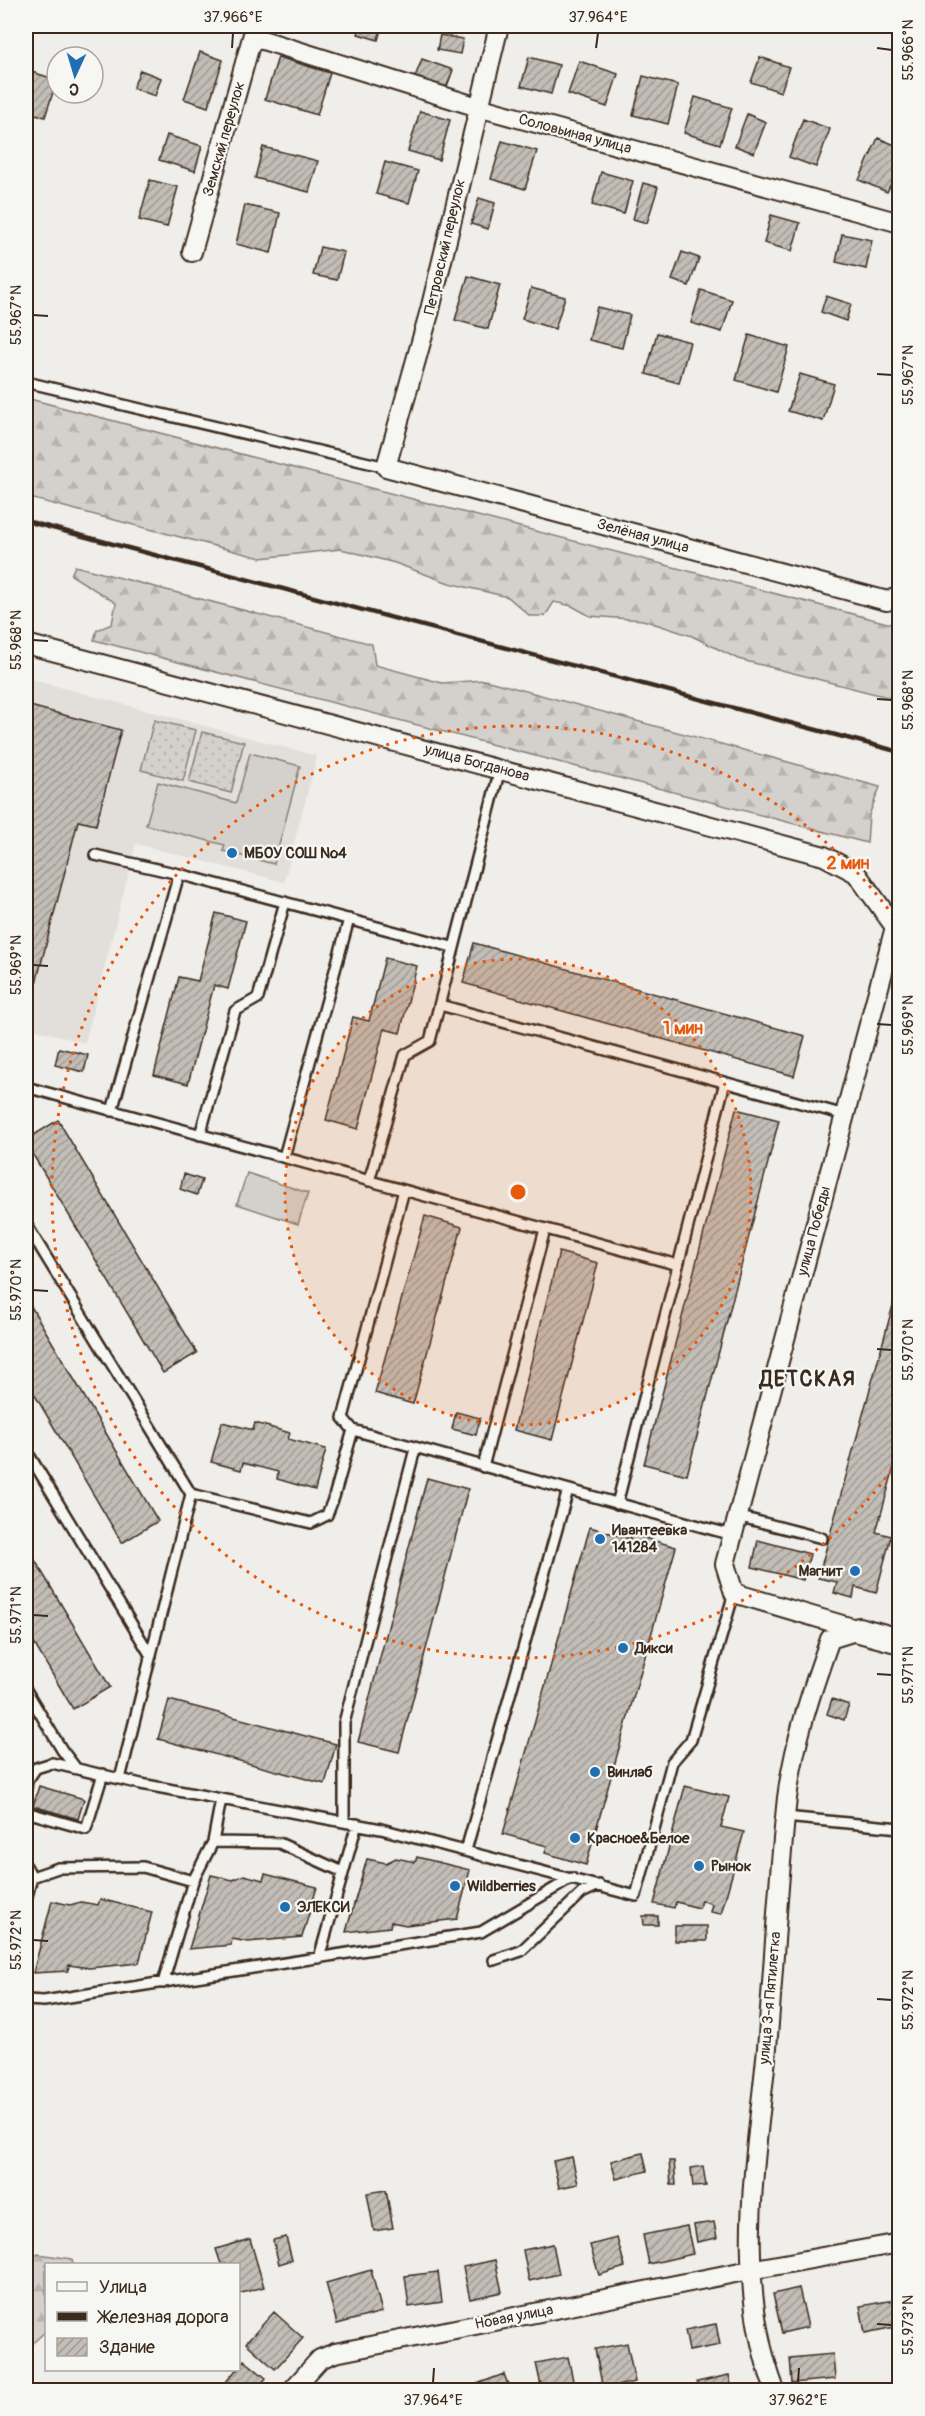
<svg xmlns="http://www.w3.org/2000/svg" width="925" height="2416" viewBox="0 0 925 2416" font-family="Pangolin,sans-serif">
<defs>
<pattern id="grass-dots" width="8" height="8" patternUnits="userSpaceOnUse" patternTransform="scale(1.5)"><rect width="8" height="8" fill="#d4d1cc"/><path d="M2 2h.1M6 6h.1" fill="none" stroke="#b7b4af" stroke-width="1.8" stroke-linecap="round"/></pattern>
<pattern id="forest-firs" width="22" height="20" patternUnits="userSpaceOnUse" patternTransform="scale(1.5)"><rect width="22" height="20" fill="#d4d1cc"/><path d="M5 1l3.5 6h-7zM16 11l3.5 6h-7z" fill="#b7b4af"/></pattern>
<pattern id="building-hatch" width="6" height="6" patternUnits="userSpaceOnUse" patternTransform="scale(1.5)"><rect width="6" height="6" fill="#c2bdb7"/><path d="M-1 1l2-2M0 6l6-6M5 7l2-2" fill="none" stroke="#9f9a94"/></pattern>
</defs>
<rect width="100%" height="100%" fill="#efeeea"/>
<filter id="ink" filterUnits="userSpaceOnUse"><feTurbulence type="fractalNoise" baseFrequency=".0167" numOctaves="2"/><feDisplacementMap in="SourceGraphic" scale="12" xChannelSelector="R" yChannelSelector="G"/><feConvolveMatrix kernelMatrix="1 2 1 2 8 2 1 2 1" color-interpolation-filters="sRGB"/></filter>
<g filter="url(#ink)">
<path fill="#e2dfdb" d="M26 678 317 756 284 882 136 844 85 1043 26 1027Z"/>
<path fill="url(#grass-dots)" stroke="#887e75" stroke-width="1.5" d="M154 720 196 730 183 781 141 770Z
M202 732 244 742 231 793 189 782Z"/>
<path fill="url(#forest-firs)" stroke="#887e75" stroke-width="1.5" d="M26 398 899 626V700L738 659 692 636 643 620 590 616 572 606 554 602 545 616H530L508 597 449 583 395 563 341 549 261 558 26 497Z
M75 566 372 644 375 665 442 683 485 680 880 787 869 815 867 843 94 640 97 630 112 624 116 603 71 575Z
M38 2254 72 2259 73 2264H46V2331L26 2349V2264Z"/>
<path fill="#d4d1cc" stroke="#887e75" stroke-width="1.5" d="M250 753 300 766 274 864 223 851 225 845 146 825 158 782 236 803Z
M247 1173 308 1193 298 1224 237 1204Z"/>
<path fill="url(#building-hatch)" stroke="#3b2a1e" stroke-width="1.5" d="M361 26H382L378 40 358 34Z
M803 26H828L825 33Z
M440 35 463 39 460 54 437 50Z
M200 52 223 60 208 107 184 99Z
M278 57 330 73 317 115 265 99Z
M529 57 559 65 551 94 521 86Z
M760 57 789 67 781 92 751 82Z
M422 59 453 70 446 89 415 77Z
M579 61 618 74 607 107 568 94Z
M26 70 57 80 45 117 26 111Z
M140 70 161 78 155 96 133 88Z
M643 76 678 85 668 124 633 115Z
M695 97 732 108 720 144 684 133Z
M420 111 450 120 439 160 408 151Z
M747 114 766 122 754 153 735 146Z
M803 119 830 129 816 167 789 157Z
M167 135 202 146 195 171 159 160Z
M878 138 900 147V165L887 192 859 180Z
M502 141 537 151 525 189 491 179Z
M263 147 318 161 309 192 255 178Z
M385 162 418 171 409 203 376 194Z
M601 172 633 181 624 214 592 205Z
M150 180 178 187 167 227 139 220Z
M643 183 658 187 647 223 633 219Z
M479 198 495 203 488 229 471 224Z
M245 205 280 213 271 253 236 244Z
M771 215 800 223 792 251 764 243Z
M842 234 872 240 866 269 836 262Z
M320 247 344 252 337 280 313 275Z
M682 252 699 258 689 286 672 280Z
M468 276 500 285 488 329 455 320Z
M531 288 565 297 555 329 522 319Z
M701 290 732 300 722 332 691 323Z
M826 296 851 304 846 321 821 312Z
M597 307 630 315 622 348 589 340Z
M657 333 690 342 679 383 646 374Z
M749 335 789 347 776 392 736 380Z
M800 374 834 384 823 421 788 411Z
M26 705 121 730 96 825 78 821 27 1018Z
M216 913 246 921 228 989 214 985 188 1084 154 1075 179 977 198 981Z
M474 943 805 1036 794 1076 463 983Z
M385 958 417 966 400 1033 384 1029 358 1129 326 1120 353 1017 369 1021Z
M59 1048 88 1055 84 1072 55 1065Z
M736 1109 779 1120 687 1475 644 1464Z
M58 1120 197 1353 163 1373 26 1143V1140Z
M184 1174 202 1180 197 1195 180 1189Z
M425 1216 462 1227 413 1404 375 1393Z
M559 1252 598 1263 552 1440 514 1430Z
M900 1280V1446L876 1532 891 1536 876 1593 855 1587 853 1598 834 1593 837 1582 818 1578Z
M26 1298 158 1521 122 1543 26 1380Z
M456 1412 480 1418 476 1435 452 1429Z
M222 1422 253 1430 255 1423 290 1433 288 1439 326 1449 315 1490 277 1479 278 1472 243 1463 241 1470 211 1462Z
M427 1478 468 1489 399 1752 358 1742Z
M590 1527 630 1539 631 1534 676 1547 586 1865 545 1853 547 1846 503 1834Z
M758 1540 810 1554 803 1580 752 1567Z
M26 1545 110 1687 73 1709 26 1630Z
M832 1699 849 1705 844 1720 827 1714Z
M169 1700 336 1744 325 1784 158 1739Z
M39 1786 84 1799 78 1819 33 1806Z
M685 1786 729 1797 721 1827 744 1832 721 1914 710 1912 712 1904 701 1900 699 1908 676 1902 674 1908 654 1904Z
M417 1857 470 1870 457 1919 406 1925 391 1922 390 1927 346 1932 367 1859 386 1863 396 1858 415 1862Z
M265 1874 317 1887 302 1937 248 1942 232 1939 231 1945 189 1949 211 1875 233 1880 244 1875 263 1880Z
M100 1899 152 1912 139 1963 89 1968 69 1965 68 1971 33 1973 52 1901 70 1905 81 1902 98 1905Z
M643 1916H658V1925H644Z
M675 1926H707V1941H675Z
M643 2153 647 2171 616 2179 611 2161Z
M572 2157 578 2184 559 2188 553 2161Z
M669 2161H674L676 2185H671Z
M703 2166 706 2186 693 2187 691 2168Z
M386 2190 393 2228 374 2231 367 2193Z
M714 2222 717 2238 697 2242 694 2225Z
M687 2226 693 2254 649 2264 643 2235Z
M286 2237 292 2260 279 2264 273 2240Z
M617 2238 625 2267 599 2275 590 2245Z
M250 2239 264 2287 238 2294V2264H221L216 2249Z
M553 2244 559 2274 529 2281 523 2250Z
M495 2260 502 2292 470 2299 463 2267Z
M371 2270 382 2312 337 2324 326 2283Z
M438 2272 442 2302 409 2307 405 2276Z
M799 2288 808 2327 782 2333 773 2294Z
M900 2299V2326L865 2333 860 2306Z
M274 2312 303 2338 275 2369 246 2343Z
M716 2324 720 2345 689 2351 685 2330Z
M627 2343 635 2382 603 2389 595 2349Z
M833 2354 835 2379 792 2383 790 2358Z
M568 2357 575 2390H542L536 2363Z
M244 2360 266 2378 256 2390H219L236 2370H238Z
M504 2374 510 2390H479L477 2384Z
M729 2375 732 2390H699L697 2382Z"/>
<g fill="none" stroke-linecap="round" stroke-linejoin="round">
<g stroke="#3b2a1e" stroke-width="14">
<path id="lane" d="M26 382 386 467
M95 855 179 874
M440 1005 845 1115
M26 1087 678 1265
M112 1111 179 874 452 947
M200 1135 235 1011 258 998 285 902
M284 1157 349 919
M369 1181 405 1055 430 1041 500 769
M26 1224 191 1494 311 1523 327 1515 334 1497 353 1430
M353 1430 732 1535
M353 1430 343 1418 404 1190
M26 1450 151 1656
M483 1467 545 1229
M617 1504 725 1082
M737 1516 822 1538
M26 1690 62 1750 75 1767
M120 1779 191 1494
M26 1789 27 1781 36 1768 52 1763 141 1784 381 1829 636 1896 672 1762 691 1740 734 1593
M26 1812 86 1829 103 1774
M785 1817 900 1828
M344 1821V1723L415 1449
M213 1842 221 1799
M466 1850 568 1490
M26 1866 32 1877 26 1900
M32 1877 58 1868 143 1867 193 1881
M319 1958 357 1824
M494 1960 521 1951 582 1893 599 1885
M163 1983 193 1881 213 1842 279 1843 343 1872
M26 2000 44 2001 481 1932 572 1878"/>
</g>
<g stroke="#3b2a1e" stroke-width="22">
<path id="street" d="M499 26 430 310 386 467 887 601 900 596
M253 37 478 107 900 223
M192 252 255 27
M26 644 824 856 856 873 895 927 900 928
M859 1630 734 1593 725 1564 895 927
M292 2390 320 2359 335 2353 750 2270 900 2243
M775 2390C733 2281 756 2161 767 2048 774 1965 778 1881 787 1798 794 1743 811 1692 830 1639L859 1630"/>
</g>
<g stroke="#3b2a1e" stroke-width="28">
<path id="secondary" d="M859 1630 900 1641"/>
</g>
<use href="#lane" stroke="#f6f6f2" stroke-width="9"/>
<use href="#street" stroke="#f6f6f2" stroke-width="18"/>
<use href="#secondary" stroke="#f6f6f2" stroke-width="24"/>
<path stroke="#3b2a1e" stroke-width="4.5" d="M26 521 900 752"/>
</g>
</g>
<path fill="none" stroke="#3b2a1e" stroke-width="2" d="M232 48 233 33M596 48 598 33M877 48 892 50M33 315 48 316M877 374 892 375M33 640 48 641M877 699 892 700M33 965 48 966M877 1024 892 1025M33 1290 48 1291M877 1349 892 1350M33 1615 48 1616M877 1674 892 1675M33 1940 48 1941M877 1999 892 2000M877 2324 892 2325M433 2383 434 2368M798 2383 799 2368"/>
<circle cx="518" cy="1192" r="233" fill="#e8590c" fill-opacity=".12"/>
<g fill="none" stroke="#e8590c" stroke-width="3" stroke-dasharray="3 6">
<circle cx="518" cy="1192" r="233"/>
<path d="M897 1463A466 466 0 1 1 897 921"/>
</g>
<g fill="#1f6fb2" stroke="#f6f6f2" stroke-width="2">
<circle cx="232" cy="853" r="6"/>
<circle cx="600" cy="1539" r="6"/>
<circle cx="855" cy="1571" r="6"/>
<circle cx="623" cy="1648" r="6"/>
<circle cx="595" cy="1772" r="6"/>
<circle cx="575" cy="1838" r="6"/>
<circle cx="699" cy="1866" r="6"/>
<circle cx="455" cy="1886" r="6"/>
<circle cx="285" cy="1907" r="6"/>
</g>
<g text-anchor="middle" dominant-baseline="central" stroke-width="4.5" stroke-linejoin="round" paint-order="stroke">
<g font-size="15" fill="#3b2a1e" stroke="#f6f6f2">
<text transform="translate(575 134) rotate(15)">Соловьиная улица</text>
<text transform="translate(224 139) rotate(-74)">Земский переулок</text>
<text transform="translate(445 247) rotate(-77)">Петровский переулок</text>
<text transform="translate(643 536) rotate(15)">Зелёная улица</text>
<text transform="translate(477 763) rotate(15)">улица Богданова</text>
<text transform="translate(814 1231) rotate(-75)">улица Победы</text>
<text transform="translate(770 1998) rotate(-85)">улица 3-я Пятилетка</text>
<text transform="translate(514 2317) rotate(-11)">Новая улица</text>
</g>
<g font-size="15" font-weight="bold" fill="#3b2a1e" stroke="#f6f6f2" text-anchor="start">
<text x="244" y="853">МБОУ СОШ №4</text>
<text x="612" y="1530">Ивантеевка<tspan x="612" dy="17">141284</tspan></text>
<text x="843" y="1571" text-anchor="end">Магнит</text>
<text x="635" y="1648">Дикси</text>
<text x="607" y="1772">Винлаб</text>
<text x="587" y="1838">Красное&amp;Белое</text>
<text x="711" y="1866">Рынок</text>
<text x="467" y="1886">Wildberries</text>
<text x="297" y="1907">ЭЛЕКСИ</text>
</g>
<g font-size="21" font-weight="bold" letter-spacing="1.5" fill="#3b2a1e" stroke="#f6f6f2">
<text x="808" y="1379">ДЕТСКАЯ</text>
</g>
</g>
<circle cx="518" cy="1192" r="9" fill="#e8590c" stroke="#f6f6f2" stroke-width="3"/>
<g font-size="18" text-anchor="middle" font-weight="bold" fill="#e8590c" stroke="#f6f6f2" stroke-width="4.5" stroke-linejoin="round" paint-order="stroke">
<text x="848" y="869">2 мин</text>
<text x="683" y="1034">1 мин</text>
</g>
<rect width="925" height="2416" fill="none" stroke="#f6f6f2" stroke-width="66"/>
<rect x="45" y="2263" width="195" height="108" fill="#f6f6f2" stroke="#aba49d" stroke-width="1.5"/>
<rect x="57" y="2282" width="30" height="9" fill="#f6f6f2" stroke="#aba49d" stroke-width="1.5"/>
<text x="99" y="2293" font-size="18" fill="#3b2a1e">Улица</text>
<rect x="57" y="2312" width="30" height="9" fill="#3b2a1e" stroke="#aba49d" stroke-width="1.5"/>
<text x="99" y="2323" font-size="18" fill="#3b2a1e">Железная дорога</text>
<rect x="57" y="2338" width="30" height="18" fill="url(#building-hatch)" stroke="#aba49d" stroke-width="1.5"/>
<text x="99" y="2353" font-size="18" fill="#3b2a1e">Здание</text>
<g transform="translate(75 75) rotate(184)"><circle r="28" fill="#f6f6f2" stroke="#aba49d" stroke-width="1.5"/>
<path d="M0-4.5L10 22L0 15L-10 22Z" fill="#1f6fb2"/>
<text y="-9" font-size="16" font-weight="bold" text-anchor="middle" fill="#3b2a1e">С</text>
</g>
<rect x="33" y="33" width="859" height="2350" fill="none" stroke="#3b2a1e" stroke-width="2"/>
<g font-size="15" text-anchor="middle" fill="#3b2a1e">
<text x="233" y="22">37.966°E</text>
<text x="598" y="22">37.964°E</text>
<text transform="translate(908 50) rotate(-90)" y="5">55.966°N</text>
<text transform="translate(16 315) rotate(-90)" y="5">55.967°N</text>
<text transform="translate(908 375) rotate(-90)" y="5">55.967°N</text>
<text transform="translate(16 640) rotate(-90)" y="5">55.968°N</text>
<text transform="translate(908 700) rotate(-90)" y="5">55.968°N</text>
<text transform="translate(16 965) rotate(-90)" y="5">55.969°N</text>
<text transform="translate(908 1025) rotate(-90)" y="5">55.969°N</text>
<text transform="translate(16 1290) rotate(-90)" y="5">55.970°N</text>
<text transform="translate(908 1350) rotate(-90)" y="5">55.970°N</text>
<text transform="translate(16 1615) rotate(-90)" y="5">55.971°N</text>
<text transform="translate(908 1675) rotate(-90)" y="5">55.971°N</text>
<text transform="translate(16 1940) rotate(-90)" y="5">55.972°N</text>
<text transform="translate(908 2000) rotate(-90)" y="5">55.972°N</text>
<text transform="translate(908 2325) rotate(-90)" y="5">55.973°N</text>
<text x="433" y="2405">37.964°E</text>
<text x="798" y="2405">37.962°E</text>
</g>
</svg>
